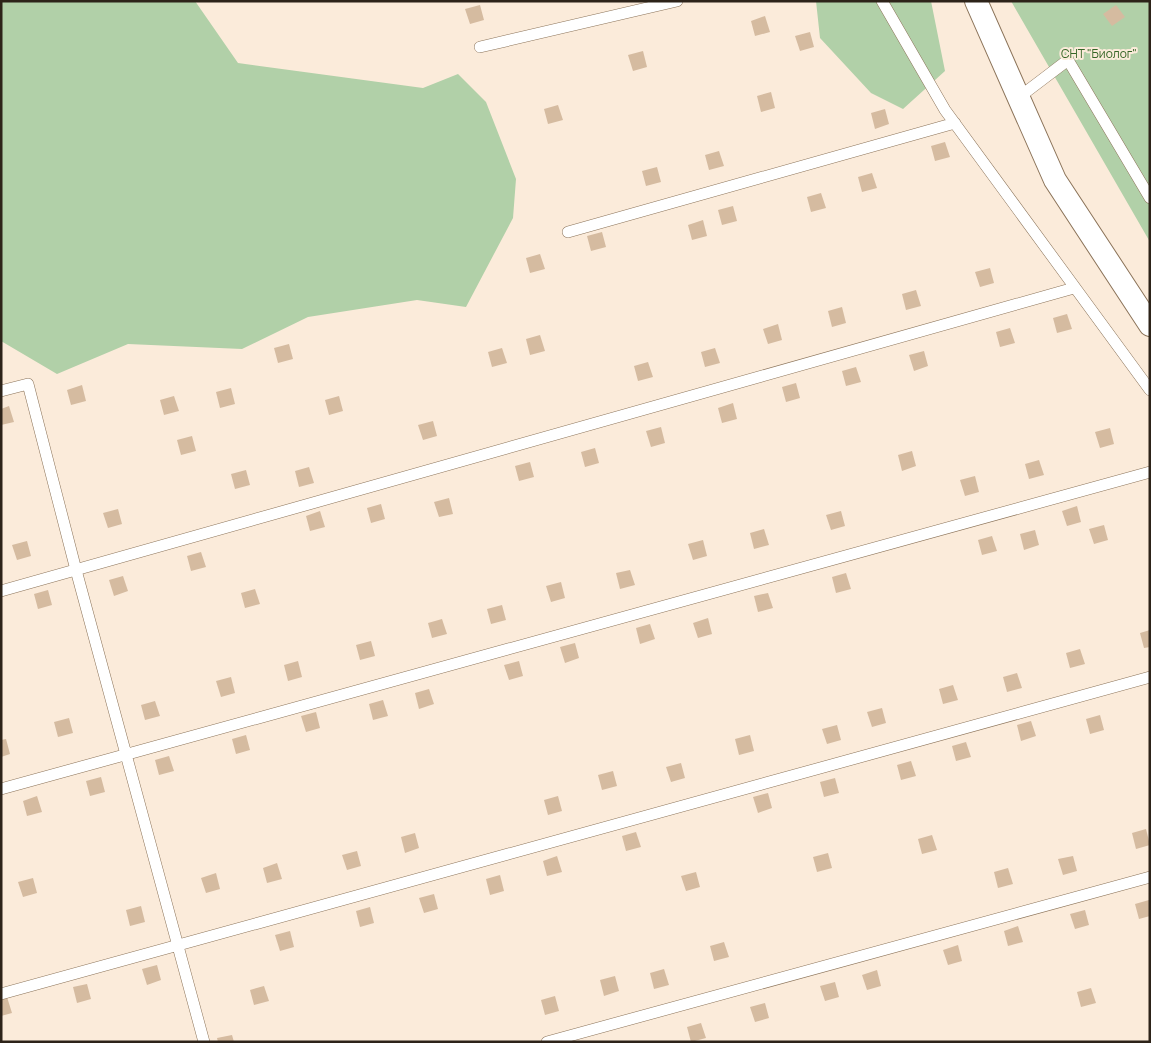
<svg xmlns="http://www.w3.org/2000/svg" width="1151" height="1043" viewBox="0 0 1151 1043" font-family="Manrope,sans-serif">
<rect width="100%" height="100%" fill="#fbebda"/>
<path fill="#b1d0a8" d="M1 1H195L238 63 423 88 458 74 486 102 516 179 513 218 466 307 417 300 308 317 242 349 128 344 57 374 1 341Z
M816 1H931L945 71 903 109 871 93 820 38Z
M1011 1H1150V242Z"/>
<path fill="#d5bba0" d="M480 5 484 20 470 24 465 9Z
M1116 5 1125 17 1112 26 1103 14Z
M765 16 770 32 755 36 751 21Z
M810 32 814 47 800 51 795 36Z
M643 51 647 67 633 71 628 55Z
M771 92 775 108 761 112 757 96Z
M558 105 563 120 548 124 544 109Z
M885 109 889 124 875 129 871 113Z
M945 142 950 157 935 161 931 146Z
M719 151 724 166 709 170 705 155Z
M657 167 661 182 646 186 642 171Z
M872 173 877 188 862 192 858 177Z
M821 193 826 208 811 212 807 197Z
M733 206 737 221 722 225 718 210Z
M703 220 707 236 692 240 688 225Z
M602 232 606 247 591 251 587 236Z
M540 254 545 269 530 273 526 258Z
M990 268 994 283 980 287 975 272Z
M916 290 921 306 906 310 902 294Z
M842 307 846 323 832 327 828 311Z
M1067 314 1072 329 1057 333 1053 318Z
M778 324 782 340 768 344 763 329Z
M1010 328 1015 343 1000 347 996 332Z
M540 335 545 351 530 355 526 339Z
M289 344 293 359 278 363 274 348Z
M502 348 507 363 492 367 488 352Z
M715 348 720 363 705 367 701 352Z
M924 351 928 366 914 371 909 355Z
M648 362 653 377 638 381 634 366Z
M856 367 861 382 846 386 842 371Z
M796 383 800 398 786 402 782 387Z
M82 385 86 401 71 405 67 390Z
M231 388 235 404 220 408 216 392Z
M174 396 179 411 164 415 160 400Z
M339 396 343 411 329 415 325 400Z
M733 403 737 419 722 423 718 408Z
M9 406 14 422 1 425V409Z
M433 421 437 436 423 440 418 425Z
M661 427 665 443 651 447 646 431Z
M1110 428 1114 444 1100 448 1095 432Z
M192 436 196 451 181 455 177 440Z
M595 448 599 463 585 467 581 452Z
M912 451 916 466 902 471 898 455Z
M1039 460 1044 475 1029 479 1025 464Z
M530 462 534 477 519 481 515 466Z
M309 467 314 483 299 487 295 471Z
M246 470 250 485 235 489 231 474Z
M975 476 979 492 965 496 960 480Z
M449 498 453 514 439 517 434 502Z
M381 504 385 519 371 523 367 508Z
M1077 506 1081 522 1067 526 1062 511Z
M118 509 122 524 108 528 103 513Z
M320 511 325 527 310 531 306 516Z
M841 511 845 526 831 530 826 515Z
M1104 525 1108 540 1094 544 1089 529Z
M764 529 769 545 754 549 750 533Z
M1035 530 1039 545 1024 550 1020 534Z
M992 536 997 551 982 555 978 540Z
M703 540 707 556 693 560 688 544Z
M27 541 31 556 17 560 12 545Z
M201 552 206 567 191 571 187 556Z
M630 570 635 585 620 589 616 573Z
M846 573 851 589 836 593 832 577Z
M123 576 128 591 114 596 109 580Z
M561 582 565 598 551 602 546 586Z
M255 589 260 604 245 608 241 593Z
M48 590 52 605 38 609 34 594Z
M768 593 773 608 758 612 754 596Z
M502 605 506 620 491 624 487 609Z
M708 618 712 634 698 638 693 623Z
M442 619 447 634 432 638 428 623Z
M650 624 655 639 640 644 636 628Z
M1150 630V647L1144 648 1140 633Z
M371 641 375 656 360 660 356 645Z
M575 643 579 658 565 663 560 647Z
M1080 649 1085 664 1070 668 1066 653Z
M298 661 302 677 288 681 284 665Z
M519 661 523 676 509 680 504 665Z
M1017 673 1022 688 1007 692 1003 677Z
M231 677 235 693 221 697 216 681Z
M953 685 958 700 943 704 939 689Z
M429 689 434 704 419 709 415 693Z
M383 700 388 716 373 720 369 704Z
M155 701 160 716 145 720 141 705Z
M882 708 886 723 872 727 867 712Z
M316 712 320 728 306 732 301 716Z
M1100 715 1104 730 1090 734 1086 719Z
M69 718 73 733 58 737 54 722Z
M1031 721 1036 736 1021 741 1017 725Z
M837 725 841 740 827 744 822 729Z
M246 735 250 750 236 754 232 739Z
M750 735 754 751 739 755 735 739Z
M6 739 10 754 1 757V740Z
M966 742 971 757 956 761 952 746Z
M169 756 174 771 159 775 155 760Z
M911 761 916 776 901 780 897 765Z
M681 763 685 778 671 782 666 767Z
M613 771 617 786 602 790 598 775Z
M101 777 105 792 90 796 86 781Z
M835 778 839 793 824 797 820 782Z
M768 793 772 808 758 813 753 797Z
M37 796 42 812 27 816 23 801Z
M558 796 562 811 548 815 544 800Z
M1146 829 1150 845 1136 849 1132 833Z
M636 832 641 847 626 851 622 836Z
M415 833 419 848 405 853 401 837Z
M932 835 937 850 922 854 918 839Z
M357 851 361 866 347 870 342 855Z
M828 853 832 868 817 872 813 857Z
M557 856 562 872 547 876 543 861Z
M1073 856 1077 871 1063 875 1058 859Z
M277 863 282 879 267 883 263 868Z
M1008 868 1013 884 998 888 994 872Z
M696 872 700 887 686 891 681 876Z
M216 873 220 889 206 893 201 878Z
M500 875 504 891 490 895 486 879Z
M33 878 37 893 23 897 18 882Z
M434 894 438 909 424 913 419 898Z
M1149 900 1150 916 1139 919 1135 904Z
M141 906 145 922 130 926 126 910Z
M370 907 374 923 360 927 356 911Z
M1085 910 1089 925 1075 929 1070 914Z
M1018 926 1023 942 1008 946 1004 931Z
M290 931 294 947 280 951 275 935Z
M724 942 729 957 714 961 710 946Z
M958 945 962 961 948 965 943 950Z
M157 965 161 980 147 985 142 969Z
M664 969 669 985 654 989 650 973Z
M877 970 881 986 867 990 862 975Z
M615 976 619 991 604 996 600 980Z
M835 982 839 997 825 1001 820 986Z
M87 984 91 999 77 1003 73 987Z
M264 986 269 1001 254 1005 250 990Z
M1091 988 1096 1003 1081 1007 1077 992Z
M555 996 559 1011 545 1015 541 1000Z
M7 997 12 1013 1 1016V999Z
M765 1003 769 1018 755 1022 750 1007Z
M701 1023 706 1038 691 1042 687 1027Z
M232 1035 234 1042H218L217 1038Z"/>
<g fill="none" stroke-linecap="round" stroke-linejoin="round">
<g stroke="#8b7359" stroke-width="12">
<path id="lane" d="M882 1 945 110 1150 390
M480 47 677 1
M1018 98 1068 60 1150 198
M568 232 955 123
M1 391 28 384 76 570 204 1042
M1 591 1074 288
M1 789 1150 472
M1 994 1150 677
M547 1042 1150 877"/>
</g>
<g stroke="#8b7359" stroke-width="24">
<path id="street" d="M976 1 1055 180 1150 325"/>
</g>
<use href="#lane" stroke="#fff" stroke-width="11"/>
<use href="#street" stroke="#fff" stroke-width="22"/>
</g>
<g text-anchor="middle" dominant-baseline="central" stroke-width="4" stroke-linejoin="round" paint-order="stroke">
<g font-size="12" fill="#356525" stroke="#fbebda">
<text x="1099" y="53">СНТ "Биолог"</text>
</g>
</g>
<rect width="1151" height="1043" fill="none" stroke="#2d2319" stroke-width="5"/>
</svg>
